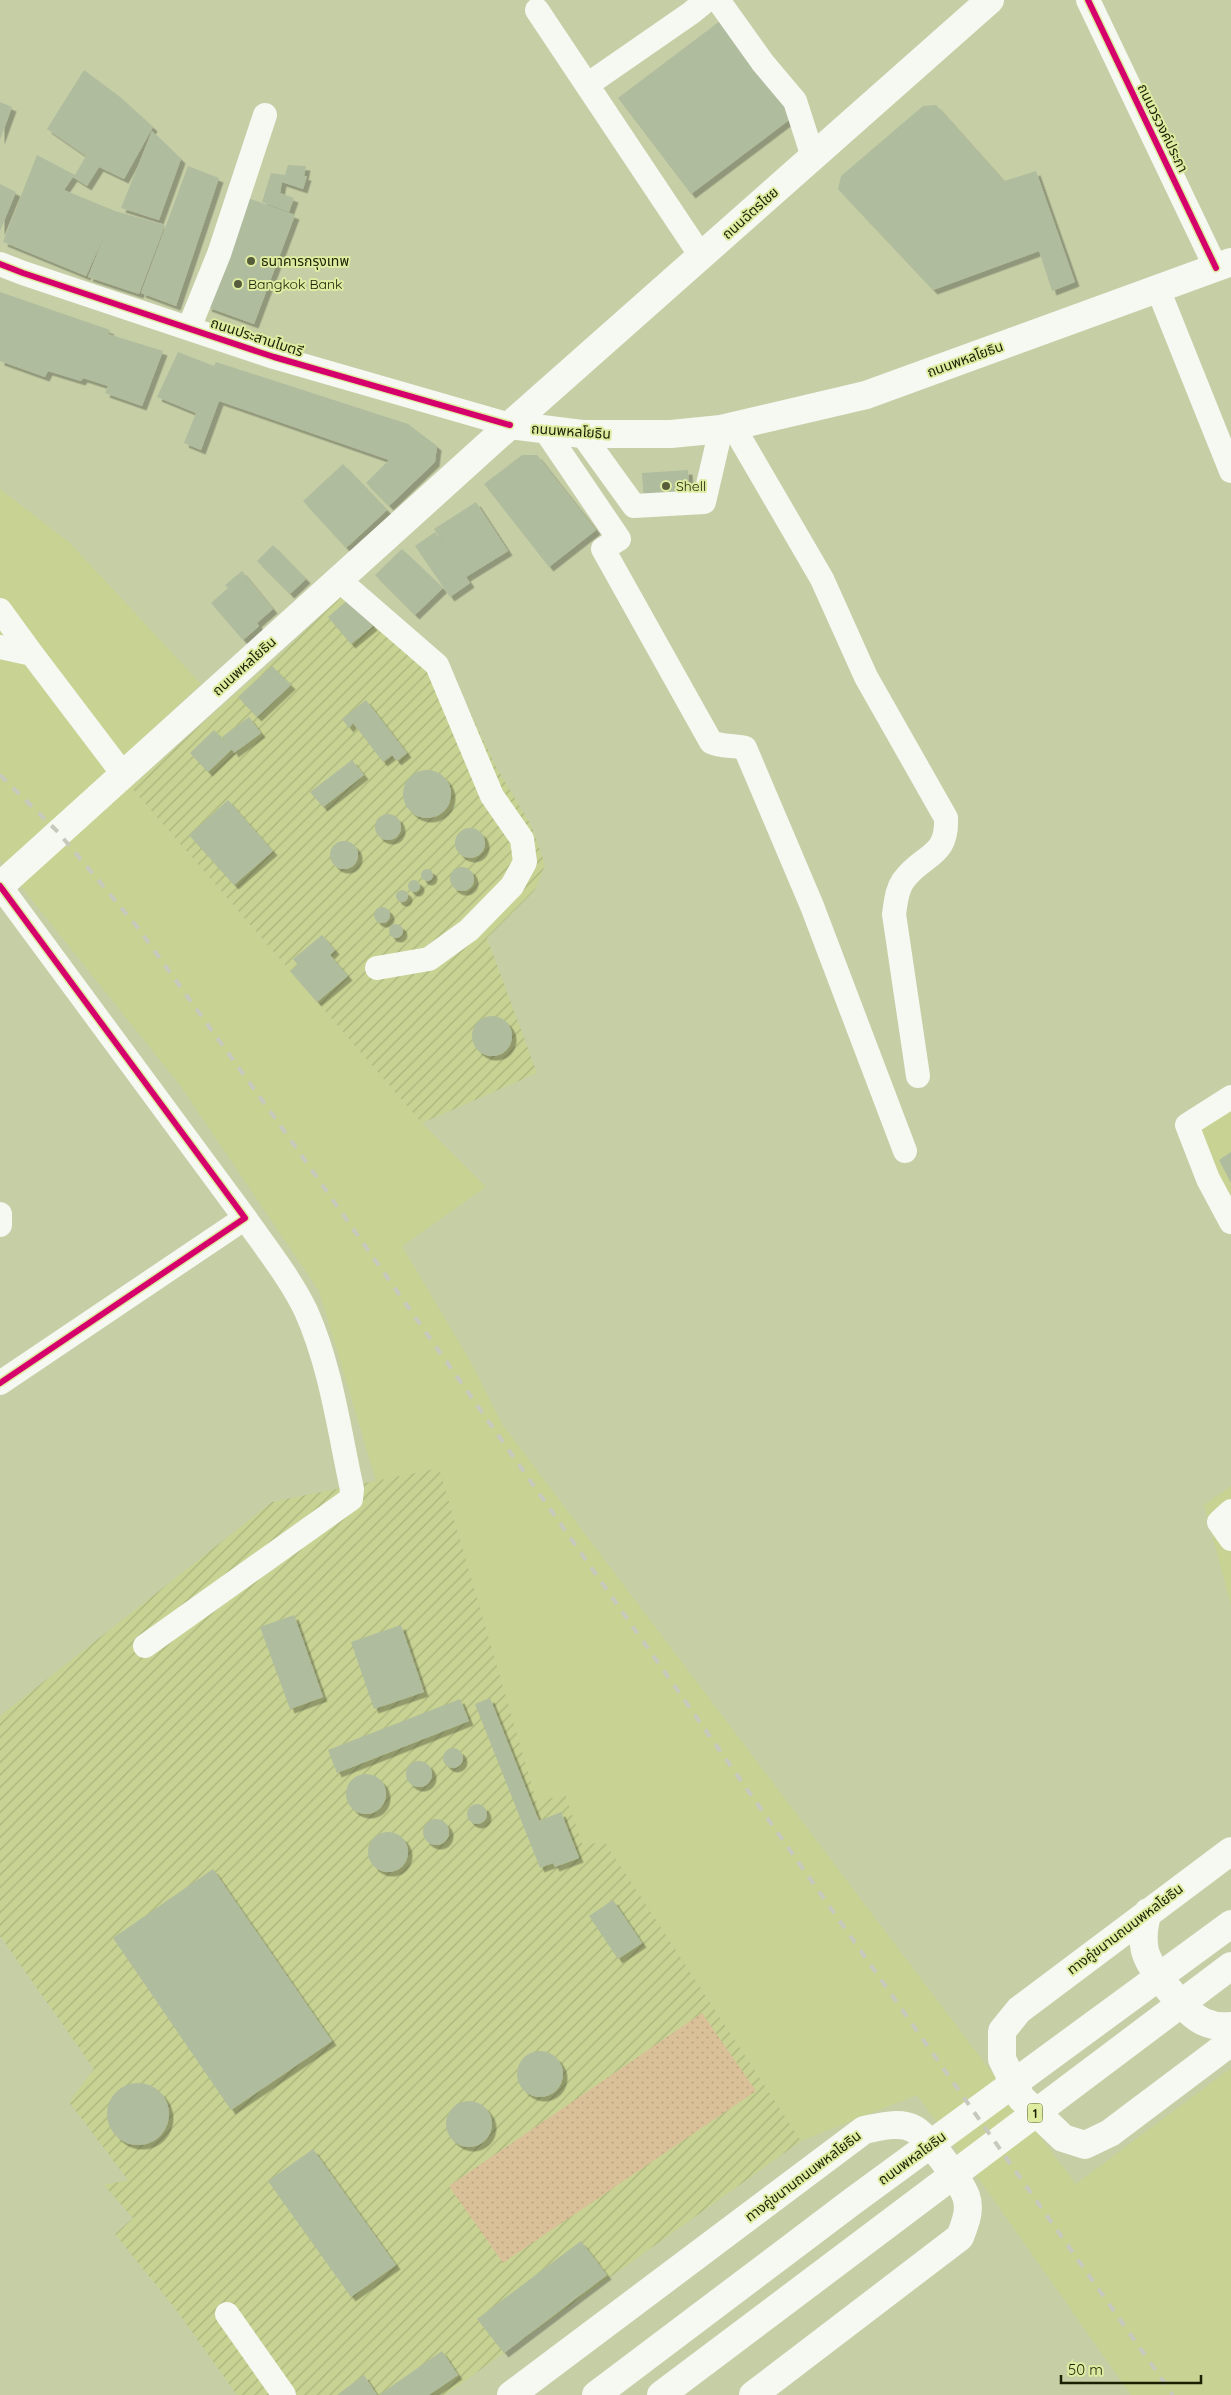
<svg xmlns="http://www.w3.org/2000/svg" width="1231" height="2395" viewBox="0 0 1231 2395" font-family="Quicksand,'Noto Sans Thai',sans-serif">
<defs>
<pattern id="industrial-furrows" width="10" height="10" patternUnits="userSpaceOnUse" patternTransform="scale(1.25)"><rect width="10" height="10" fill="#c7d293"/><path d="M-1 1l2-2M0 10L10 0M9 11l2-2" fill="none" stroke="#aab47d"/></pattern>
<pattern id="grass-dots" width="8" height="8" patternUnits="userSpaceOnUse" patternTransform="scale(1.25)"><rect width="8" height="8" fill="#dac098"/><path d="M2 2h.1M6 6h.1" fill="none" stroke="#baa581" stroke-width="1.8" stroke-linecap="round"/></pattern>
<filter id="shadow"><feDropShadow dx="4.5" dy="4.5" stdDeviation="0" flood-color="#0004"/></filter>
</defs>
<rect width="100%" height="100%" fill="#c6cea6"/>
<path fill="#c7d293" d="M0 489 70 543 201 684 120 760 131 787 422 1123 486 1187 402 1246 469 1359 502 1424 1076 2184 1231 2068V2395H1131L996 2203 917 2095 801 2141 604 1841 584 1846 537 1804 439 1468 376 1481 319 1291 179 1084 0 860Z
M1231 1097V1222L1187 1125Z
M1231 1486V1605L1204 1505Z"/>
<path fill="url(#industrial-furrows)" d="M356 583 443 655 495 765 532 827 545 865 535 890 487 938 537 1073 422 1123 131 787 276 658Z
M439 1468 537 1803 565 1794 583 1846 604 1841 801 2141 445 2395H237L177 2311 115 2234 133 2218 104 2185 128 2180 69 2102 94 2069 0 1936V1716L272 1502Z"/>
<path fill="url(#grass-dots)" d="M702 2013 756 2091 503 2263 449 2186Z"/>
<path fill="#b0bc9e" filter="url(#shadow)" d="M720 21 793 117 691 194 618 98Z
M84 70 120 97 153 127 124 179 99 167 87 186 73 177 64 190 115 211 165 225 139 294 88 277 105 234 86 276 3 242 37 155 75 175 86 156 47 129Z
M0 102 12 107 0 140Z
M936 105 1004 181 1036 171 1075 282 1052 291 1039 251 933 290 838 189 841 176 923 106Z
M152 131 181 159 159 220 121 208Z
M288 165 306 166 304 176H307L303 189 282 182 280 193 294 198 289 212 262 202 271 173 285 175Z
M188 166 219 178 176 306 141 293Z
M0 184 16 192 0 231Z
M248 198 295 215 254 324 207 307Z
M0 292 110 330 108 334 163 351 142 406 105 393 108 386 83 378 81 381 48 371 45 377 0 361Z
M178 352 214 366 216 362 408 424 437 446 435 462 389 506 366 483 389 460 219 401 201 450 184 443 196 413 157 397Z
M522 455H537L596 530 549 567 484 484Z
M343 464 387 510 346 548 303 501Z
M688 470 690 499 644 502 642 473Z
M476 502 508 551 466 577 470 583 450 597 415 546 435 532 446 547 434 529Z
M273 545 306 579 290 594 257 561Z
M402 549 443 588 415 615 375 575Z
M242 571 273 609 257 623 259 626 243 640 211 603 228 588 225 585Z
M350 598 373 626 351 644 328 617Z
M272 666 291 685 257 717 238 697Z
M366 700 407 753 397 761 392 755 383 762 353 723 349 728 342 719Z
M249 717 261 733 234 753 232 749 208 772 190 753 214 730 228 745 222 737Z
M352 760 364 775 323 807 310 792Z
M403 794a24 24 0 1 1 48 0a24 24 0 1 1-48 0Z
M228 800 273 851 234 885 189 835Z
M375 827a13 13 0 1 1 26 0a13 13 0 1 1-26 0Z
M455 843a15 15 0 1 1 30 0a15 15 0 1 1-30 0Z
M330 855a14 14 0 1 1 28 0a14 14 0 1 1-28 0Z
M450 879a12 12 0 1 1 24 0a12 12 0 1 1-24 0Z
M421 875a6 6 0 1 1 12 0a6 6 0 1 1-12 0Z
M408 886a6 6 0 1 1 12 0a6 6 0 1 1-12 0Z
M396 896a6 6 0 1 1 12 0a6 6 0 1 1-12 0Z
M374 915a8 8 0 1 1 16 0a8 8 0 1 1-16 0Z
M389 931a7 7 0 1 1 14 0a7 7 0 1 1-14 0Z
M322 935 335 950 330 955 348 976 317 1002 290 971 298 965 293 959Z
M472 1036a20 20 0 1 1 40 0a20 20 0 1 1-40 0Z
M1231 1152V1183L1219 1160Z
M294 1615 323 1697 290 1709 260 1627Z
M401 1625 424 1692 374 1709 351 1642Z
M490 1698 539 1821 561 1812 579 1858 555 1867 553 1863 540 1868 475 1704Z
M460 1699 469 1721 337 1773 328 1750Z
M443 1758a10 10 0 1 1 20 0a10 10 0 1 1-20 0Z
M406 1774a13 13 0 1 1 26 0a13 13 0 1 1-26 0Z
M346 1794a20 20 0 1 1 40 0a20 20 0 1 1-40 0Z
M467 1814a10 10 0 1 1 20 0a10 10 0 1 1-20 0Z
M423 1832a13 13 0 1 1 26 0a13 13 0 1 1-26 0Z
M368 1852a20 20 0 1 1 40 0a20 20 0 1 1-40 0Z
M213 1869 332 2041 231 2110 113 1938Z
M613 1900 642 1943 618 1959 589 1916Z
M517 2074a23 23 0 1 1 46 0a23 23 0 1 1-46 0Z
M107 2114a31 31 0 1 1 62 0a31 31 0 1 1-62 0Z
M446 2124a23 23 0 1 1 46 0a23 23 0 1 1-46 0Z
M313 2149 396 2265 351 2297 268 2181Z
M581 2241 607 2275 504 2353 477 2319Z
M442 2351 458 2375 429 2395H379Z
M364 2375 377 2395H337Z"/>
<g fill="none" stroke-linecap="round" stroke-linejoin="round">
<path stroke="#f6f8f2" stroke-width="24" d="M718 0 763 63 795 101 813 157
M1088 0 1216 268
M537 10 701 256
M587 85 691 13 707 0
M0 264 23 273 274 357 510 425
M1158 289 1231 471
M189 328 219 254 265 115
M733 426 822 579 866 677 946 818C948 858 922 854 903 881 896 891 896 903 894 914L918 1076
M545 430 619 539 603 549 711 742C722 747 733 745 745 748L812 906 905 1151
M582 434 634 506 704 502 721 429
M339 580 437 665 492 796 522 839 525 862 512 886 469 930 429 959 377 968
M0 610 32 654
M0 647 32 654 123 774
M0 886 245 1218C266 1248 290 1278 306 1311 331 1367 339 1430 352 1489L351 1499 145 1646
M1231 1097 1187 1125 1208 1179 1231 1222
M0 1214V1225
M0 1383 245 1218
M1231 1511 1219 1522 1231 1539
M227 2314 284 2395"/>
<path stroke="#f6f8f2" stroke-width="28" d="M510 425 582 434H671L721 429 866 395 1231 262
M0 886 510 425 990 0
M1231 1851 1019 2010 1002 2031V2059L1021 2098 1063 2138 1085 2145 1110 2133 1231 2042
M1148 1912C1144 1925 1142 1938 1145 1951 1150 1970 1186 2014 1204 2022 1213 2026 1222 2027 1231 2026
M511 2395 864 2130C879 2127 900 2121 914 2129 928 2137 960 2181 966 2196 971 2210 965 2224 960 2237L753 2395"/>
<path stroke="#f6f8f2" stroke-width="28" d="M596 2395 853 2201 1231 1924
M661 2395 1231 1966"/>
<path stroke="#c7c9bd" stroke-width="4" stroke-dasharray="9 9" stroke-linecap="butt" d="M0 775 58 832 138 928 285 1132 1173 2395"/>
<g stroke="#deeca2" stroke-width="9">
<path id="cycleway" d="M1088 0 1216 268
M0 264 23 273 274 357 510 425
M0 886 245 1218 0 1383"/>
</g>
<use href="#cycleway" stroke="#d6006c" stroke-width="6"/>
</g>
<g fill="#575d3c" stroke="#deeca2" stroke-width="2">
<circle cx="251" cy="261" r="5"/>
<circle cx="238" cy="284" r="5"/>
<circle cx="666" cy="486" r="5"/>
</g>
<g text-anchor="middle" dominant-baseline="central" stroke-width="4" stroke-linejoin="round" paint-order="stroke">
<rect fill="#deeca2" stroke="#565d33" stroke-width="1" x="1027.5" y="2103.5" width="15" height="19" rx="4"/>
<g font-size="12" font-weight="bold" fill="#1b2003">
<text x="1035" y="2113">1</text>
</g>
<g font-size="14" fill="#1b2003" stroke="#deeca2">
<text transform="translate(1163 128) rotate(64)">ถนนวรวงค์ประภา</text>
<text transform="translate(750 213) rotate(-42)">ถนนฉัตรไชย</text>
<text transform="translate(257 337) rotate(18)">ถนนประสานไมตรี</text>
<text transform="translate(965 359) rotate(-20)">ถนนพหลโยธิน</text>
<text transform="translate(571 431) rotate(4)">ถนนพหลโยธิน</text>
<text transform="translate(244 666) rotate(-42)">ถนนพหลโยธิน</text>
<text transform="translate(1125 1929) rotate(-37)">ทางคู่ขนานถนนพหลโยธิน</text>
<text transform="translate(912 2158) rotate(-36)">ถนนพหลโยธิน</text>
<text transform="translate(803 2176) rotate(-37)">ทางคู่ขนานถนนพหลโยธิน</text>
</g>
<g font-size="14" fill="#1b2003" stroke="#deeca2" text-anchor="start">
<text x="261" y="261">ธนาคารกรุงเทพ</text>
<text x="248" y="284">Bangkok Bank</text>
<text x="676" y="486">Shell</text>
</g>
</g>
<path d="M1061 2375v8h140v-8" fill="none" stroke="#1b2003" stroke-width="2.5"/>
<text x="1068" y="2375" font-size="15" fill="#1b2003" stroke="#deeca2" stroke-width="4" paint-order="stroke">50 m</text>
</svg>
